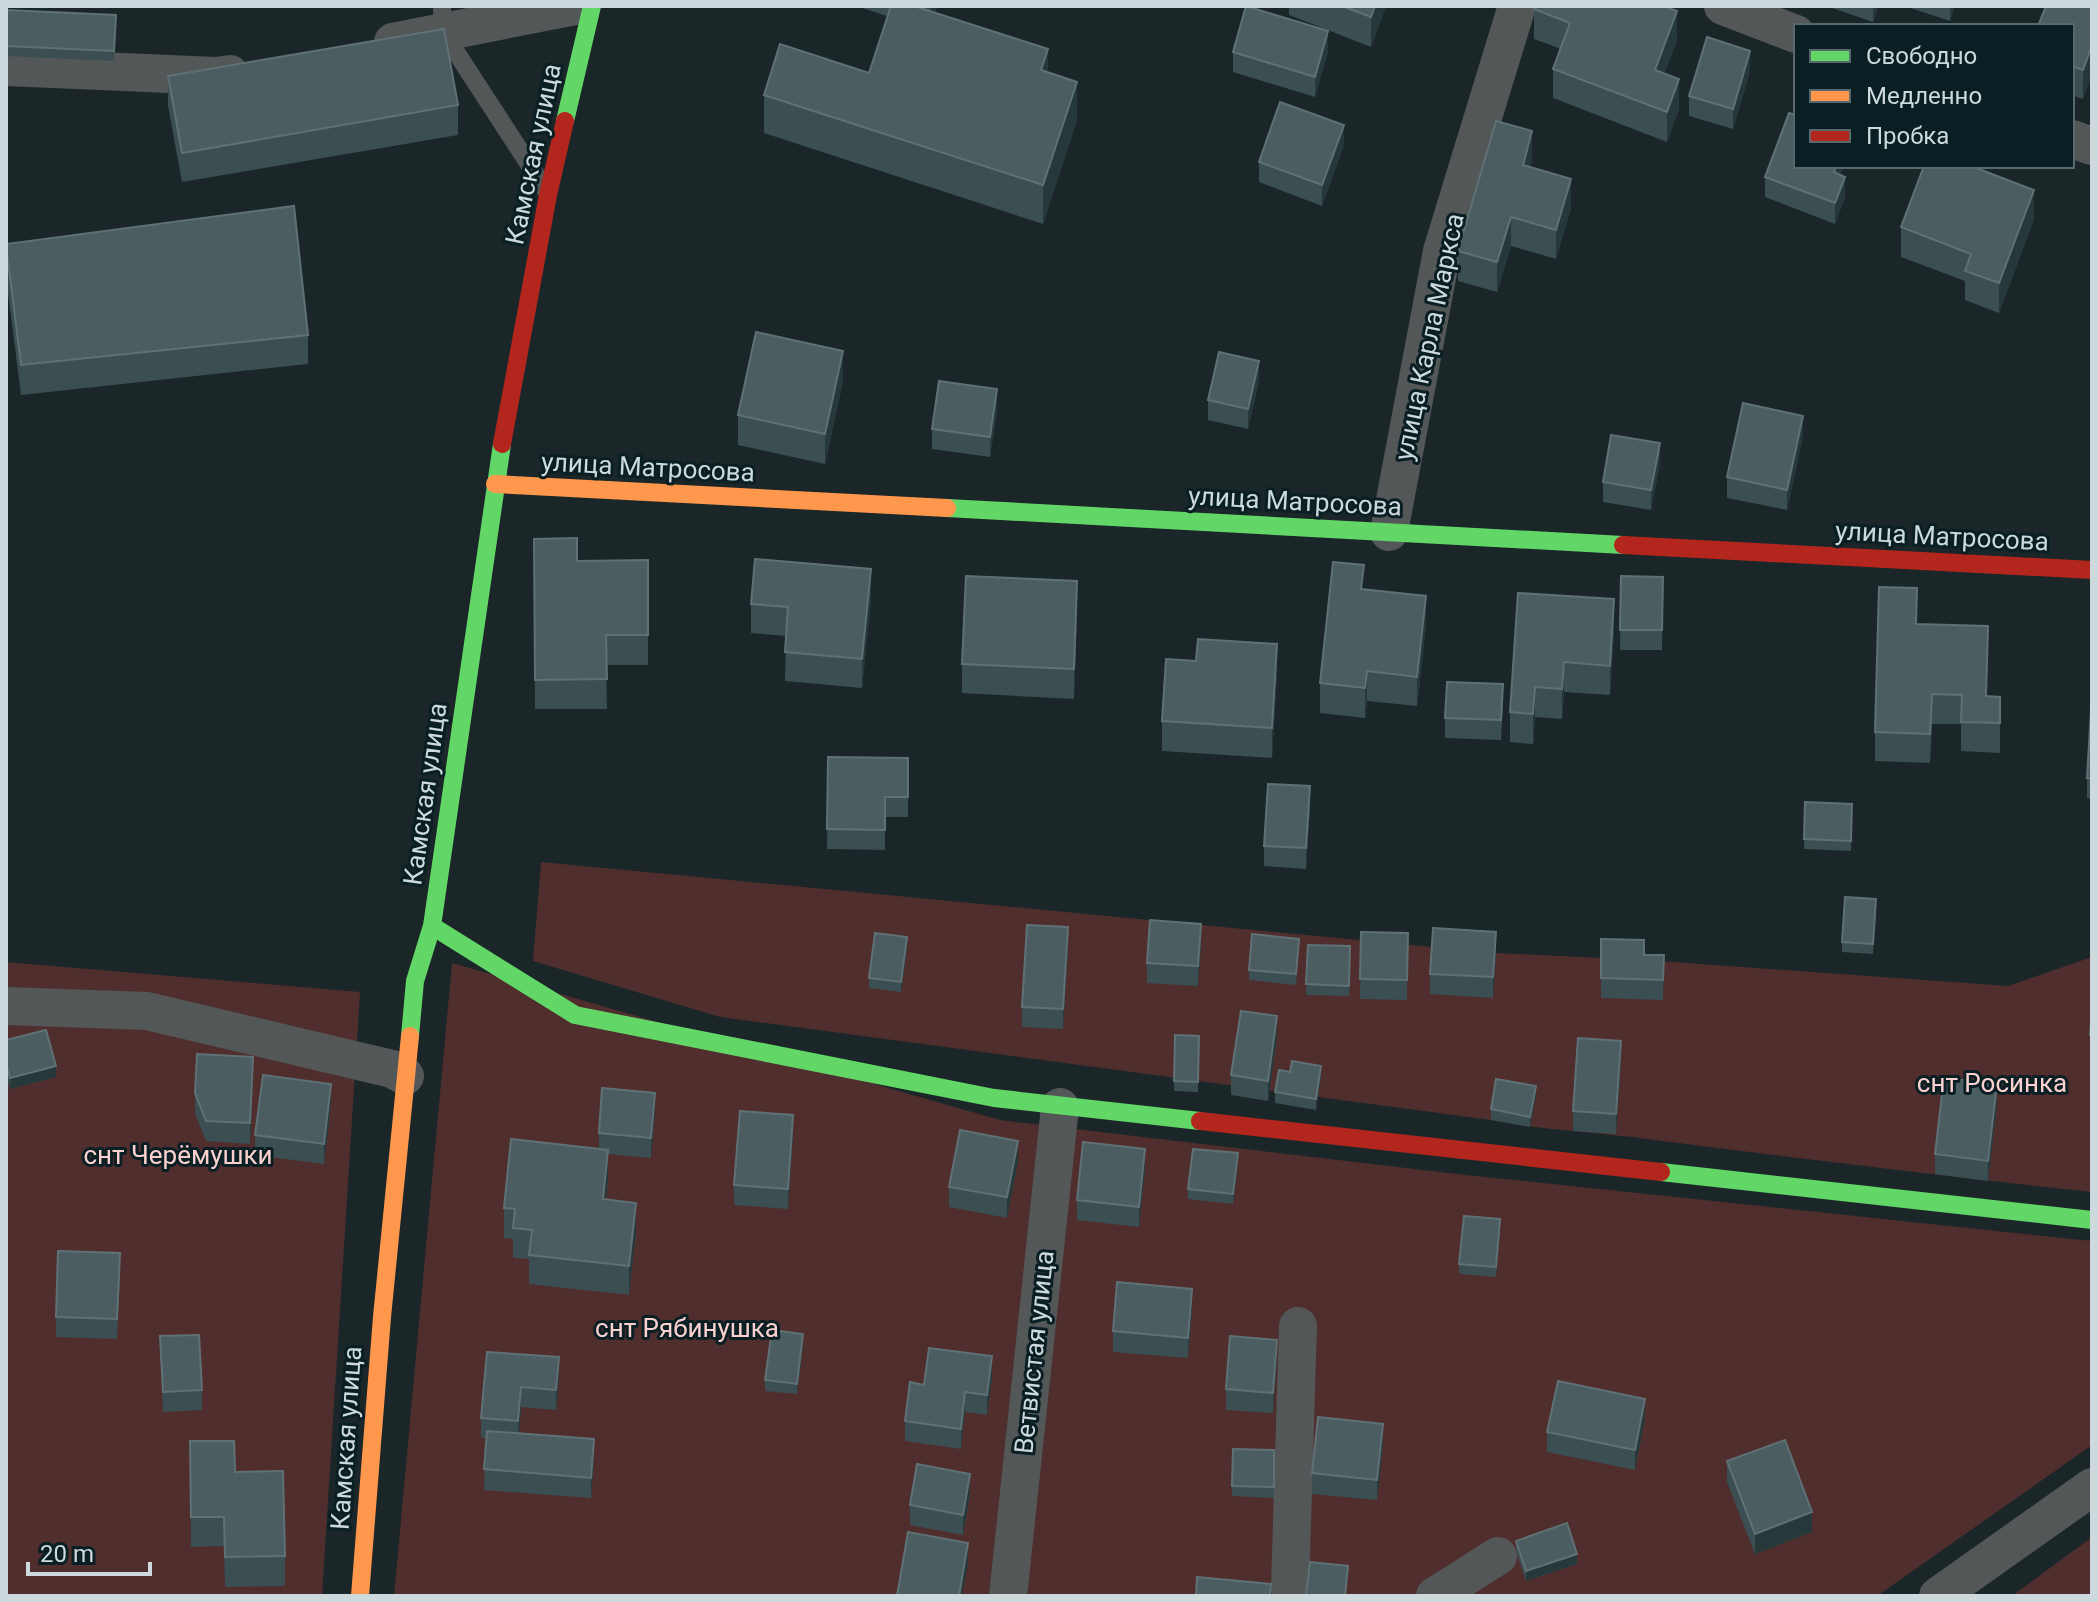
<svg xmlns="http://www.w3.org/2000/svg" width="2098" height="1602" viewBox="0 0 2098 1602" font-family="Roboto,sans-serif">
<rect width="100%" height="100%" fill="#1a2628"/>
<path fill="#502e2e" d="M541 862 1496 953 1644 960 2008 986 2092 957V1192C1943 1176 1795 1158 1647 1139 1595 1132 1542 1130 1491 1120L720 1017 533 961Z
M6 962 360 992 322 1596H6Z
M452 963 1000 1120 1457 1174 2092 1241V1445L1877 1596H394Z
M2092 1537V1596H2012Z"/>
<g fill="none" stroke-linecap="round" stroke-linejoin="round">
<path stroke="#535758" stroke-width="18" d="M442 6 443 32 545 189"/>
<path stroke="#535758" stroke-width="38" d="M1723 6 1796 34
M393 42 575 6
M6 67 216 76 230 74
M2072 139 2092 146
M1389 532 1442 251 1517 6
M6 1006 147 1011 392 1069 405 1076
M1008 1596 1060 1107
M1295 1596 1290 1587 1298 1326
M1435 1596 1498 1556
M1938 1596 2092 1487"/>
<path stroke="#63d668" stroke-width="18" d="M565 121 592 6
M947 508 1623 545
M432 926 575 1015 994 1098 1200 1121
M410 1036 415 981 432 926 502 444
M1661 1172 2092 1220"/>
<path stroke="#ff974d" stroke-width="18" d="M495 484 947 508
M360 1596 382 1317 410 1036"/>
<path stroke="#b3261e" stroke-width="18" d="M502 444 548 195 565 121
M1623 545 2092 570
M1200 1121 1661 1172"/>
</g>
<path fill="#3b4e52" d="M856 6H937L935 13 1048 73 1077 120 1043 224 764 133V95L869 73 887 16Z
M1289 6H1386L1371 47 1289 15Z
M1829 6H1878L1873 22 1829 7Z
M1904 6H1955L1950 21Z
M2092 6 2083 99 2072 95V26Z
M1534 9 1677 40 1664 74 1679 109 1667 142 1553 98V69L1561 49 1534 39Z
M6 10 116 26 114 61 6 56Z
M1328 51 1315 97 1233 72V52Z
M1750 71 1733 129 1689 116V96Z
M168 76 458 105V135L182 182 168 106Z
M1344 145 1322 206 1259 182V162Z
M1532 160 1530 167 1571 208 1556 259 1511 246 1497 292 1458 281V251Z
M1844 166 1840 175 1845 197 1835 224 1765 197V177Z
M2034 219 1999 313 1965 300V281L1901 257V227Z
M6 244 308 335V364L21 395 6 277Z
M843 381 825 464 738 445V415Z
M1259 381 1248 429 1208 420V400Z
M997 410 990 457 932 449V429Z
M1803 436 1787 510 1727 498V477Z
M1660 463 1651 510 1603 502V482Z
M534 539 577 561 648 560V665H606L607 709H535Z
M1621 576 1663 577 1662 650H1620Z
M1364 589 1426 625 1417 706 1367 701 1365 718 1320 713V683Z
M1518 593 1614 628 1610 695 1564 692 1562 719 1535 717 1533 744 1510 742V712Z
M871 599 862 688 785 681 786 636 751 633V604Z
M1077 610 1074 699 962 693V664Z
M1917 624 1988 656 1986 696 2000 697V753L1961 751V724H1932L1930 763 1875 761V732Z
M1277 674 1272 758 1162 751V721Z
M1503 704 1501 740 1445 738V718Z
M2092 709V799L2087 798V778Z
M828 757 908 758V817H885V850L827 849Z
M1805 802 1852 804 1851 851 1804 849Z
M1310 807 1306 869 1264 866V846Z
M1876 909 1873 954 1842 952V942Z
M1361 932 1408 933 1407 1000 1360 999Z
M1601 939 1644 955H1664L1663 1000 1601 998Z
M1201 944 1198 986 1147 983V963Z
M1308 945 1350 946 1349 996 1306 995Z
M1068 947 1063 1029 1022 1027V1007Z
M907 948 901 992 869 988V978Z
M1299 949 1296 985 1249 980V970Z
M1496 953 1493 998 1430 994V974Z
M2092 1007V1056L2090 1055Z
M1175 1035 1199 1036 1198 1092 1174 1091Z
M1277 1037 1268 1101 1231 1095V1075Z
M6 1040 56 1077 10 1089 6 1072Z
M1621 1061 1616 1134 1573 1131V1111Z
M1321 1076 1316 1110 1275 1103V1092Z
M253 1077 250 1144 206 1141 195 1113V1093Z
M1536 1096 1530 1127 1491 1120V1109Z
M331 1104 324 1164 255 1155V1135Z
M1997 1104 1988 1181 1935 1174V1154Z
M655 1113 651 1158 608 1154V1180L606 1199 636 1232 629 1295 529 1284V1259L513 1258V1239L504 1238V1208L599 1149V1133Z
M793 1135 788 1209 734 1205V1185Z
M1018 1161 1007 1218 949 1207V1187Z
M1238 1164 1233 1204 1188 1199V1189Z
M1145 1169 1139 1227 1077 1220V1200Z
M1500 1229 1496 1277 1459 1274V1264Z
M120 1273 117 1339 56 1337V1317Z
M1192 1309 1188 1358 1113 1352V1331Z
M160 1336 202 1390V1410L163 1412Z
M803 1345 797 1394 765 1391V1380Z
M487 1352 559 1377 556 1410 521 1407 519 1433 594 1459 591 1498 484 1490 486 1438H481V1418Z
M1277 1360 1273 1413 1226 1410V1389Z
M992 1377 987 1415 965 1412 961 1449 905 1441V1421L924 1385Z
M1645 1419 1635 1470 1547 1452V1432Z
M190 1441 235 1472 285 1556V1586L225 1587 224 1546 191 1547Z
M1383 1444 1377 1500 1312 1494V1473Z
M1274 1450V1498L1232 1496V1486Z
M1727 1461 1812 1532 1755 1554 1727 1482Z
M970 1494 963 1535 910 1525V1505Z
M1516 1541 1577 1564 1526 1581 1516 1551Z"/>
<path fill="#27383b" d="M930 6H937L930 30Z
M1375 6H1386L1371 47V17Z
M1873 6H1878L1873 22Z
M1950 6H1955L1950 21Z
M1677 11V40L1655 100V70Z
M1328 31V51L1315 97V77Z
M2092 45V75L2083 99V70Z
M1048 49V87L1041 70Z
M1750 51V71L1733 129V109Z
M1679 79V109L1667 142V112Z
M1077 82V120L1043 224V185Z
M1344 125V145L1322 206V185Z
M1532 131V160L1523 194V165Z
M1836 166H1844L1834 192V172Z
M1845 177V197L1835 224V203Z
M1571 179V208L1556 259V230Z
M2034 190V219L1999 313V283Z
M1511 217V246L1497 292V262Z
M843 351V381L825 464V434Z
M1259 361V381L1248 429V409Z
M997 389V410L990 457V437Z
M1803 416V436L1787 510V490Z
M1660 443V463L1651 510V490Z
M871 569V599L862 688V659Z
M1077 581V610L1074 699V669Z
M1426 596V625L1417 706V677Z
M1614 599V628L1610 695V666Z
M1277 644V674L1272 758V728Z
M1564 662V692L1562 719V689Z
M1367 671V701L1365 718V688Z
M1535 687V717L1533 744V714Z
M1310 786V807L1306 869V848Z
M1201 924V944L1198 986V966Z
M1068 927V947L1063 1029V1009Z
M1496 932V953L1493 998V977Z
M907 937V948L901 992V982Z
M1277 1016V1037L1268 1101V1081Z
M1621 1041V1061L1616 1134V1114Z
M253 1057V1077L250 1144V1123Z
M56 1066V1077L10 1089V1078Z
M1321 1066V1076L1316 1110V1099Z
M331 1084V1104L324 1164V1144Z
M1997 1084V1104L1988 1181V1161Z
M1536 1086V1096L1530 1127V1117Z
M655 1093V1113L651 1158V1138Z
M793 1115V1135L788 1209V1189Z
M1018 1141V1161L1007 1218V1197Z
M1145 1149V1169L1139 1227V1207Z
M608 1150V1180L603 1228V1199Z
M1238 1153V1164L1233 1204V1194Z
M636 1203V1232L629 1295V1266Z
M1192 1289V1309L1188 1358V1338Z
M803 1334V1345L797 1394V1384Z
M1277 1340V1360L1273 1413V1393Z
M992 1356V1377L987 1415V1395Z
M559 1357V1377L556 1410V1390Z
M521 1387V1407L518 1441V1421Z
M965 1392V1412L961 1449V1429Z
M1645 1399V1419L1635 1470V1450Z
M1383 1424V1444L1377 1500V1480Z
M594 1439V1459L591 1498V1478Z
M970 1474V1494L963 1535V1515Z
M1812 1512V1532L1755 1554V1534Z
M968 1543V1563L962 1596H959Z
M1577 1554V1564L1526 1581V1571Z"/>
<path fill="#4b5d61" stroke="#5f7174" stroke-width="2" d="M891 6H914L1048 49 1041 70 1077 82 1043 185 764 95 780 44 869 73Z
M1246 6 1328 31 1315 77 1233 52Z
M1342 6H1375L1371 17Z
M1535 6H1664L1677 11 1655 70 1679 79 1667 112 1553 69 1570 23 1534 9Z
M2046 6H2092V45L2083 70 2072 66V26H2038Z
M6 10 116 15 114 51 6 46Z
M444 29 458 105 182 153 168 76Z
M1707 37 1750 51 1733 109 1689 96Z
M1280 102 1344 125 1322 185 1259 162Z
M1789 113 1796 115V166H1836L1834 172 1845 177 1835 203 1765 177Z
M1496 121 1532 131 1523 165 1571 179 1556 230 1511 217 1497 262 1458 251Z
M1924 166H1971L2034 190 1999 283 1965 271 1971 254 1901 227Z
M294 206 308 335 21 365 6 244Z
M756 332 843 351 825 434 738 415Z
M1219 352 1259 361 1248 409 1208 400Z
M939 381 997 389 990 437 932 429Z
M1743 403 1803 416 1787 490 1727 477Z
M1611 435 1660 443 1651 490 1603 482Z
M577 538V561L648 560V635H606L607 679 535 680 534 539Z
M755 559 871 569 862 659 785 652 788 607 751 604Z
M1333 562 1364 565 1361 589 1426 596 1417 677 1367 671 1365 688 1320 683Z
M966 576 1077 581 1074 669 962 664Z
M1621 576 1663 577 1662 630H1620Z
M1879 587 1917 588 1916 624 1988 626 1986 696 2000 697V723L1961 722 1962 695 1932 694 1930 734 1875 732Z
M1518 593 1614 599 1610 666 1564 662 1562 689 1535 687 1533 714 1510 712Z
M1198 639 1277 644 1272 728 1162 721 1166 659 1196 661Z
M1447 682 1503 684 1501 720 1445 718Z
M2091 709H2092V778H2087Z
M828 757 908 758V797H885V830L827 829Z
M1268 784 1310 786 1306 848 1264 846Z
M1805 802 1852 804 1851 841 1804 839Z
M1845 897 1876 899 1873 944 1842 942Z
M1150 920 1201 924 1198 966 1147 963Z
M1027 925 1068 927 1063 1009 1022 1007Z
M1433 928 1496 932 1493 977 1430 974Z
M1361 932 1408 933 1407 980 1360 979Z
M875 933 907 937 901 982 869 978Z
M1252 934 1299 939 1296 974 1249 970Z
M1601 939 1644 940V955H1664L1663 980 1601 978Z
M1308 945 1350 946 1349 986 1306 984Z
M2092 1007V1035H2090Z
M1241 1011 1277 1016 1268 1081 1231 1075Z
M46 1030 56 1066 10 1078 6 1062V1040Z
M1175 1035 1199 1036 1198 1082 1174 1081Z
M1578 1038 1621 1041 1616 1114 1573 1111Z
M197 1054 253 1057 250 1123 206 1121 195 1093Z
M1292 1061 1321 1066 1316 1099 1275 1092 1279 1070 1290 1072Z
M263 1075 331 1084 324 1144 255 1135Z
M1944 1078 1997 1084 1988 1161 1935 1154Z
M1496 1079 1536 1086 1530 1117 1491 1109Z
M602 1088 655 1093 651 1138 599 1133Z
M740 1111 793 1115 788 1189 734 1185Z
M960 1130 1018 1141 1007 1197 949 1187Z
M511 1139 608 1150 603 1199 636 1203 629 1266 529 1255 532 1230 513 1228 515 1209 504 1208Z
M1083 1142 1145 1149 1139 1207 1077 1200Z
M1193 1149 1238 1153 1233 1194 1188 1189Z
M1464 1216 1500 1219 1496 1267 1459 1264Z
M58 1251 120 1253 117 1319 56 1317Z
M1117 1282 1192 1289 1188 1338 1113 1331Z
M772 1330 803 1334 797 1384 765 1380Z
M199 1335 202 1390 163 1392 160 1336Z
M1230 1336 1277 1340 1273 1393 1226 1389Z
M929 1348 992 1356 987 1395 965 1392 961 1429 905 1421 910 1382 924 1385Z
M487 1352 559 1357 556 1390 521 1387 518 1421 481 1418Z
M1558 1381 1645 1399 1635 1450 1547 1432Z
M1318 1417 1383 1424 1377 1480 1312 1473Z
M487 1431 594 1439 591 1478 484 1469Z
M1785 1440 1812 1512 1755 1534 1727 1461Z
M190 1441H234L235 1472 283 1471 285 1556 225 1557 224 1517H191Z
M1233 1449 1274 1450V1487L1232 1486Z
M917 1464 970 1474 963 1515 910 1505Z
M1567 1523 1577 1554 1526 1571 1516 1541Z
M908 1532 968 1543 959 1596H897Z
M1310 1562 1348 1566 1345 1596H1306Z
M1197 1577 1271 1584 1270 1596H1196Z"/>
<g text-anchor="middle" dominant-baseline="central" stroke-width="6" stroke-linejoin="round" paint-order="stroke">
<g font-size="26" fill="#cdd9dc" stroke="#0a1f24">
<text transform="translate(533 154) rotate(-78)">Камская улица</text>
<text transform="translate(1429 337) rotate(-78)">улица Карла Маркса</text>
<text transform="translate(648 467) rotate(3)">улица Матросова</text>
<text transform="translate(1295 501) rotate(3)">улица Матросова</text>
<text transform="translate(1942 536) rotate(3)">улица Матросова</text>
<text transform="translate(425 794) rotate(-82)">Камская улица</text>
<text transform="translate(1034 1352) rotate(-84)">Ветвистая улица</text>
<text transform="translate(346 1438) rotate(-86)">Камская улица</text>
</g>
<g font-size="26" fill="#fbd1cf" stroke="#0a1f24">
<text x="1992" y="1083">снт Росинка</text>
<text x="178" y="1155">снт Черёмушки</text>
<text x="687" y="1328">снт Рябинушка</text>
</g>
</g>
<rect width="2098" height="1602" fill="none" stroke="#cdd9dc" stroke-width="16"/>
<rect x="1794" y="24" width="280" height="144" fill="#0a1f24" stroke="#58696e" stroke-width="2"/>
<rect x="1810" y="50" width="40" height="12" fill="#63d668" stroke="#58696e" stroke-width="2"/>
<text x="1866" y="64" font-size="24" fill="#cdd9dc">Свободно</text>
<rect x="1810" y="90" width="40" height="12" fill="#ff974d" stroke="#58696e" stroke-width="2"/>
<text x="1866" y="104" font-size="24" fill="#cdd9dc">Медленно</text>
<rect x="1810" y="130" width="40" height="12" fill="#b3261e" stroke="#58696e" stroke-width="2"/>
<text x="1866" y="144" font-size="24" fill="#cdd9dc">Пробка</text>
<path d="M28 1562v12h122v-12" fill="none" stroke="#cdd9dc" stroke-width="4"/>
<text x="40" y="1562" font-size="24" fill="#cdd9dc" stroke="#0a1f24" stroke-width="6" paint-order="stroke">20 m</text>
</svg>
